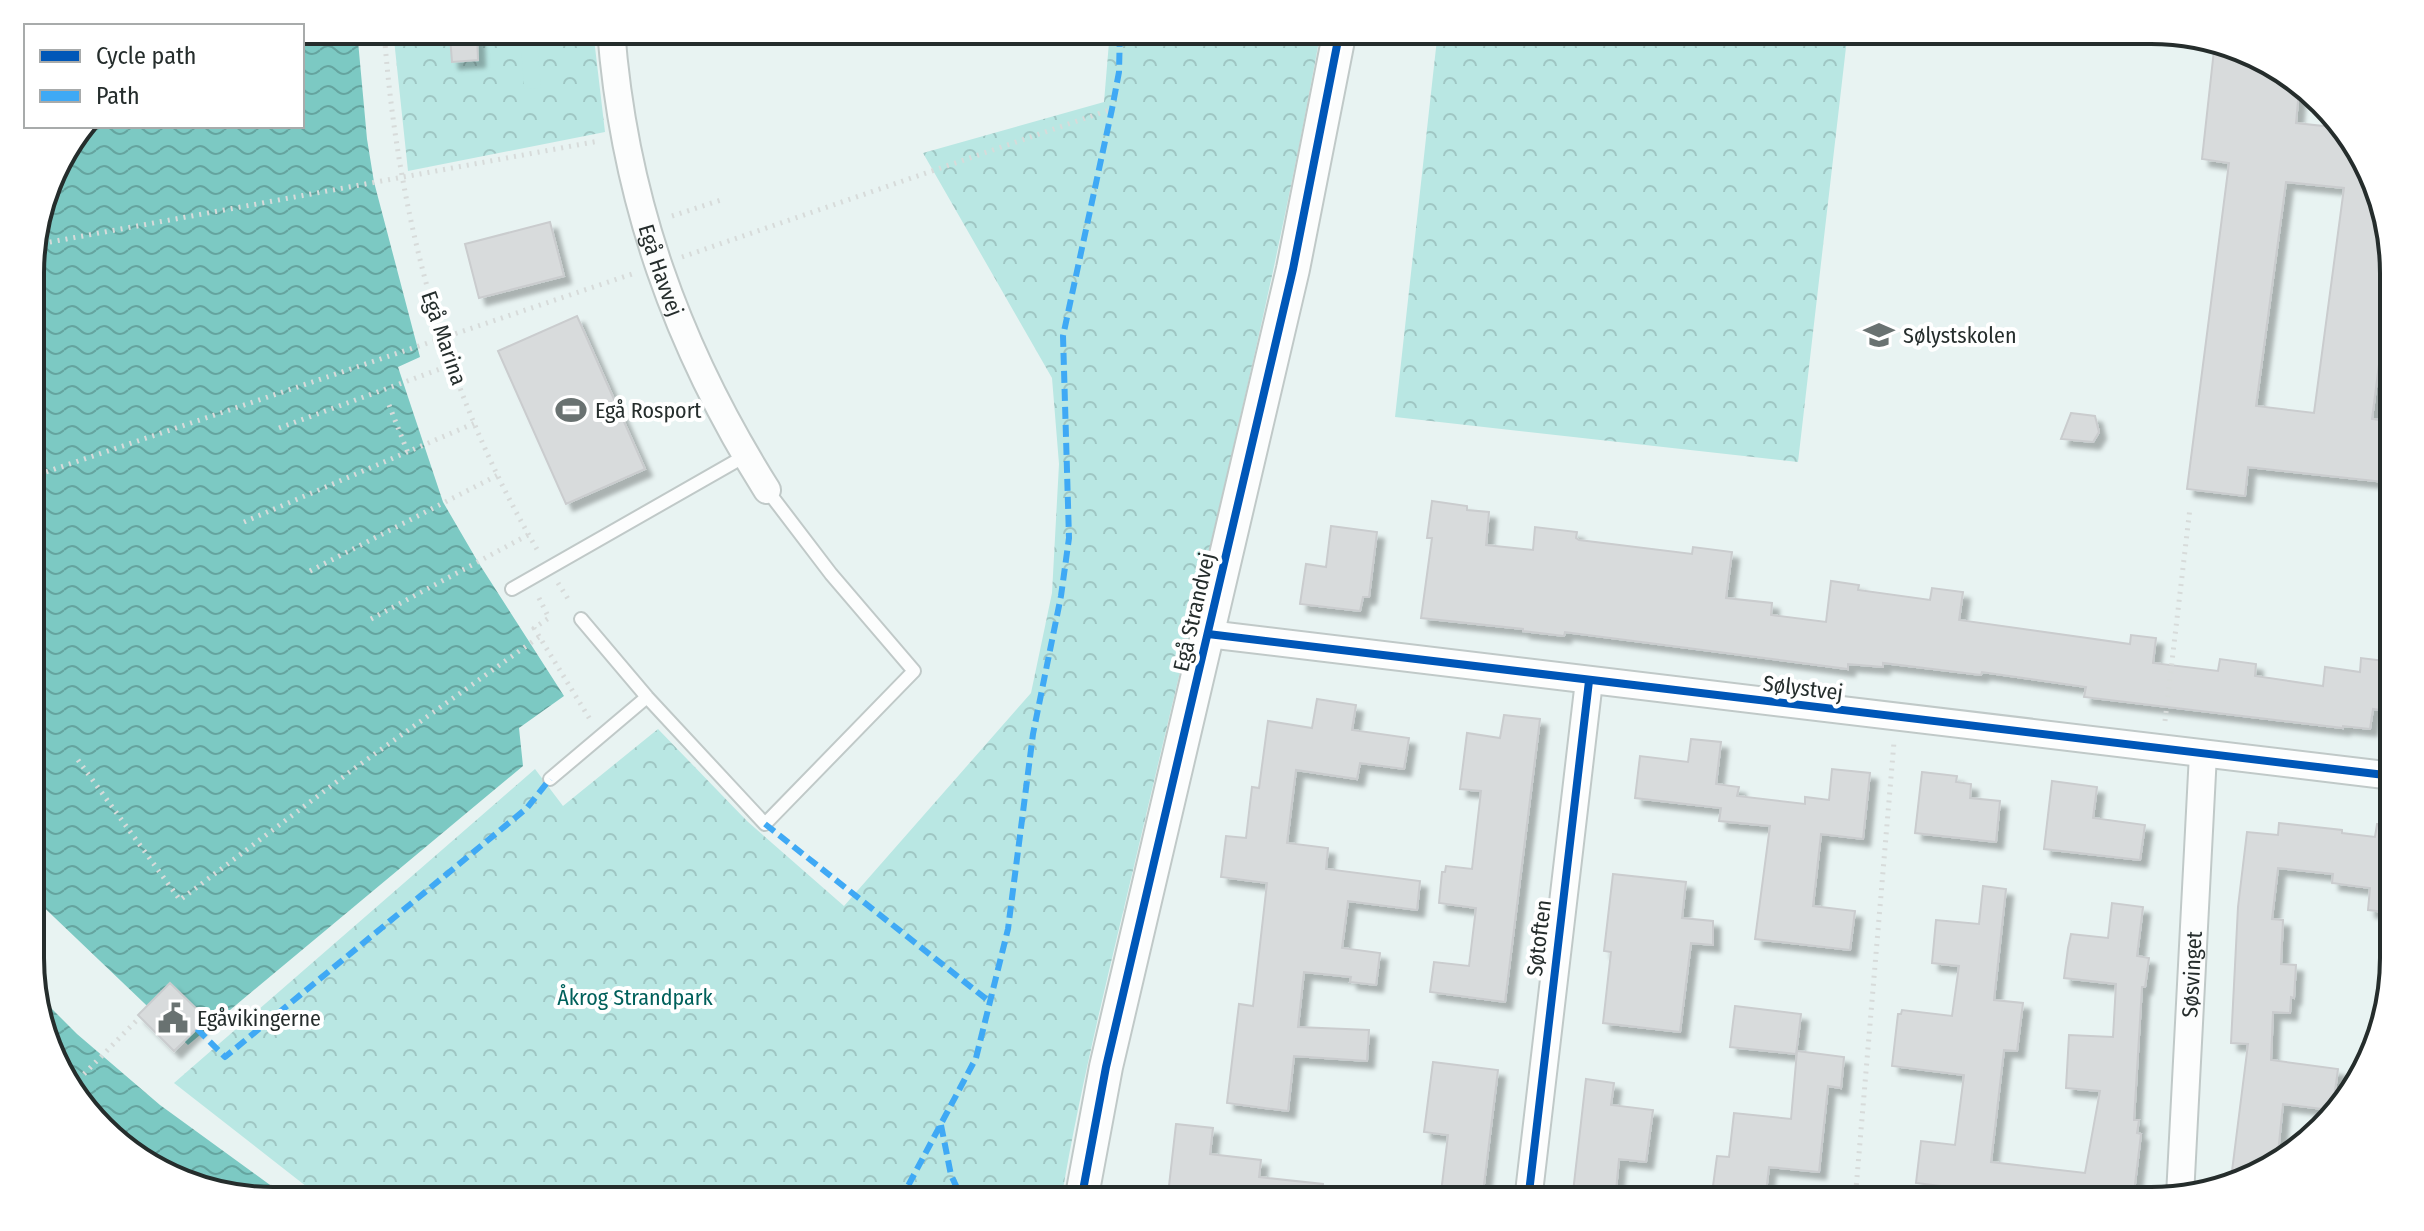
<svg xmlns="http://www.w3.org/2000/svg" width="2424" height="1231" viewBox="0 0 2424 1231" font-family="'Fira Sans Condensed',sans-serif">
<defs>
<pattern id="park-crowns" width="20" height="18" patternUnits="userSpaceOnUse" patternTransform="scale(2)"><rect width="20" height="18" fill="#b9e7e3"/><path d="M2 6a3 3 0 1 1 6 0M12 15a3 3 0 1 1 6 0" fill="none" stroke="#9fc6c3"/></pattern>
<pattern id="water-waves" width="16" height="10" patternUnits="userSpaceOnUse" patternTransform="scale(2)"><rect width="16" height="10" fill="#7cc9c3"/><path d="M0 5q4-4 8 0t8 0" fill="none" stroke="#65a49f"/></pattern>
<filter id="shadow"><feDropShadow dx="7" dy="7" stdDeviation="2" flood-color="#0004"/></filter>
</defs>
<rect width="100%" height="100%" fill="#e8f3f2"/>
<path fill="url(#park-crowns)" d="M393 30H593L605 132 408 171Z
M1110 30H1321C1273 298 1205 563 1143 828 1114 952 1082 1075 1061 1201H325L174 1083 535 769 563 806 658 729 747 821 844 906 1031 693 1052 593 1059 464 1052 378 923 153 1104 102Z
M1438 30H1848L1798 462 1395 417Z"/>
<path fill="#b9e7e3" d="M520 30H536L541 88 524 89Z"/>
<path fill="url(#water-waves)" d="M302 30H357L367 139 374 182 420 357 398 367 443 502 478 562 564 696 519 728 523 766 188 1045 32 896 31 256 55 166 85 126H302Z
M32 989 77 1034 160 1105 292 1201H273L165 1176 71 1094Z"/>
<path fill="#d8dbdc" stroke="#caccce" stroke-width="2" fill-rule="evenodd" filter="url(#shadow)" d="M477 34 478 60 452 62 450 36Z
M2214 50 2259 55 2299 90 2296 123 2342 128 2353 137 2392 241V263L2372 419 2392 422 2393 483 2248 467 2245 496 2187 489 2229 163 2202 159ZM2286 182 2344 188 2314 413 2256 406Z
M550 222 564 276 479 298 465 244Z
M577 316 645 469 566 504 498 351Z
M2071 413 2095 416 2099 432 2093 442 2061 439Z
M1432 501 1467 506V510L1489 512 1486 545 1533 550 1535 527 1577 532 1576 538 1579 540 1692 554 1693 547 1732 552 1726 598 1772 603 1771 615 1826 622 1831 581 1859 585 1858 590 1930 600 1932 588 1963 592 1959 620 2130 644 2131 635 2156 638 2153 663 2218 671 2220 659 2256 664 2255 676 2323 686 2325 667 2360 672 2361 658 2393 662V712L2373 709 2370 729 2343 726V728L2084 697 2086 687 1982 672 1981 675 1883 663V667L1848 664V669L1565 632 1564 636 1523 631V629L1421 618 1432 538H1427Z
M1331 526 1377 532 1369 597H1363L1360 611 1300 604 1306 564 1326 567Z
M1317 699 1356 705 1352 730 1409 738 1404 769 1360 763 1357 779 1296 770 1287 843 1328 848 1326 869 1420 881 1417 910 1348 901 1342 948 1380 953 1376 985 1350 982 1351 977 1304 972 1298 1027 1369 1030 1367 1061 1294 1056 1288 1111 1227 1103 1239 1004 1253 1006 1267 883 1221 877 1226 836 1246 838 1252 787 1259 788 1268 721 1312 728Z
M1504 715 1540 719 1505 1002 1430 992 1434 962 1469 966 1476 908 1439 903 1442 872H1445L1446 866 1472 869 1481 791 1460 789 1467 733 1500 738Z
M1691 739 1721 742 1716 784 1739 787 1737 796 1805 804V797L1829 800 1832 769 1870 773 1863 839 1821 834 1813 906 1855 911 1850 950 1755 939 1770 826 1719 821 1721 808 1635 798 1640 756 1688 762Z
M1922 772 1957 776 1956 782 1971 784 1970 798 2000 801 1996 842 1915 833Z
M2052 781 2097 787 2093 818 2145 825 2140 860 2044 849Z
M2279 823 2342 830V833L2375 837 2377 824 2394 825V913L2368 910 2370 888 2332 883 2333 874 2278 868 2272 919 2283 920 2281 964 2296 965 2294 998 2291 997 2290 1013 2273 1012 2271 1060 2338 1069 2333 1106 2330 1110 2283 1104 2277 1163 2231 1179 2248 1044 2231 1043 2238 907 2247 832 2278 835Z
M1613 874 1686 882 1682 918 1713 921V945L1691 943 1680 1032 1603 1023 1611 952 1604 951Z
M1983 886 2006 889 1994 1000 2023 1003 2017 1051 2004 1050 1991 1162 2085 1173 2100 1091 2066 1088 2069 1035 2113 1037 2116 984 2064 978 2068 948 2071 934 2108 938 2112 903 2143 907 2137 956 2149 958 2145 987H2142L2134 1120H2139L2137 1133 2141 1134 2133 1201H2032V1197L1916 1183 1921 1141 1955 1145 1964 1075 1892 1066 1898 1014H1901L1902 1010 1952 1016 1959 966 1932 963 1936 920 1979 924Z
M170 983 207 1019 174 1051 138 1015Z
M1735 1006 1801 1014 1796 1054 1730 1047Z
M1797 1051 1844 1057 1841 1088 1828 1086 1819 1172 1769 1167 1765 1201H1711L1717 1156 1729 1157 1734 1113 1791 1119Z
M1433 1062 1498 1070 1482 1201H1440L1448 1135 1424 1132Z
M1586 1079 1614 1083 1611 1105 1653 1110 1646 1162 1619 1159 1615 1201H1572Z
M1176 1124 1213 1128 1210 1154 1261 1160 1259 1177 1323 1184 1322 1201H1218L1168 1195Z"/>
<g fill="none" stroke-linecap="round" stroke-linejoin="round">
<g stroke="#c0c9c8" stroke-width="16">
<path id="service" d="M512 589 745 456
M581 619 647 697 765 824 914 671 831 574 767 490
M550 779 647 697"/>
</g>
<g stroke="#c0c9c8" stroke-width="30">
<g id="minor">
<path id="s1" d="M611 30C624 199 677 347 767 490"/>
<path d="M1208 634 2393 776"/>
<path id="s2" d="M2180 1196 2203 754"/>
<path d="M1528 1201 1589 681"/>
</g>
</g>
<g stroke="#c0c9c8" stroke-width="36">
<path id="tertiary" d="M1081 1201 1106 1067 1293 269 1340 30"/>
</g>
<path stroke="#d7dbda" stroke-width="5" stroke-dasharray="2 6" stroke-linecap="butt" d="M384 30C397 212 444 392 538 551
M672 216 721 200
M34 245 599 141
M682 257 1112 109
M389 405 408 453
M279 428 451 365
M31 477 635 273
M244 522 475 423
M310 571 498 475
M558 583 570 602
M539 598 549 618 534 628 591 721
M371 619 528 535
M2165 721 2190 508
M78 760 180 900 355 768 539 637
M84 1074 140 1017
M1855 1201 1894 742"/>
<use href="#service" stroke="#fcfdfd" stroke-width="12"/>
<use href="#minor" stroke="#fcfdfd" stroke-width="26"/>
<use href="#tertiary" stroke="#fcfdfd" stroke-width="32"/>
<path stroke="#3fa9f5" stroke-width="6" stroke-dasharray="12 6" stroke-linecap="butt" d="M765 824 990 1002
M197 1029 225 1057 527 808 550 779
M941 1125 951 1175 963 1201
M900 1201 976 1058 1008 929 1033 734 1061 596 1069 538 1063 336 1112 109 1119 72 1120 30"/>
<g stroke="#fff" stroke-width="13">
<path id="cycleway" d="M1208 634 2393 776
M1081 1201 1106 1067 1293 269 1340 30
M1528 1201 1589 681"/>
</g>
<use href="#cycleway" stroke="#0057b8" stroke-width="8"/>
</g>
<defs>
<g id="school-bare" transform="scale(2.4)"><path d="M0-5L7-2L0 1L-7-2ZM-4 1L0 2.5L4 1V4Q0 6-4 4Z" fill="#697271" stroke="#fff" stroke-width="2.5" paint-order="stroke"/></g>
<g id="stadium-bare" transform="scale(2.4)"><path d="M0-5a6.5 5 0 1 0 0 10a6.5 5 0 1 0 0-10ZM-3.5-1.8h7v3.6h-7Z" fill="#697271" stroke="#fff" stroke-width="2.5" paint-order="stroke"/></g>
<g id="civic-bare" transform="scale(2.4)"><path d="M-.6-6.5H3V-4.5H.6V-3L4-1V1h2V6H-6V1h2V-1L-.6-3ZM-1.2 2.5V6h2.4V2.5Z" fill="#697271" stroke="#fff" stroke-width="2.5" paint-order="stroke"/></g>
</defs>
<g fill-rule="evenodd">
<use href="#school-bare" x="1879" y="335"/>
<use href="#stadium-bare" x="571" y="410"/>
<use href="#civic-bare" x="173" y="1018"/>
</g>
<g text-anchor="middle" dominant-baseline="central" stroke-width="8" stroke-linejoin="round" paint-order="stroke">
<g font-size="22" fill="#252d2c" stroke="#fff">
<text stroke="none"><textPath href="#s1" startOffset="246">Egå Havvej</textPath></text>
<text transform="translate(444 338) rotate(71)">Egå Marina</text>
<text transform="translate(1194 612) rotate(-77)">Egå Strandvej</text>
<text transform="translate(1803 688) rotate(7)">Sølystvej</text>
<text transform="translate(1539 938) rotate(-83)">Søtoften</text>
<text stroke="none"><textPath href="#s2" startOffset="222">Søsvinget</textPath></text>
</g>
<g font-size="22" fill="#252d2c" stroke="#fff" text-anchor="start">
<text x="1903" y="335">Sølystskolen</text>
<text x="595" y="410">Egå Rosport</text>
<text x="197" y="1018">Egåvikingerne</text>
</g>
<g font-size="22" fill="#00605b" stroke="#fff">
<text x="635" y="997">Åkrog Strandpark</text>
</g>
</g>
<path d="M0 0H2424V1231H0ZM273 44H2151A229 229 0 0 1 2380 273V958A229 229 0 0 1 2151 1187H273A229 229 0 0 1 44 958V273A229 229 0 0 1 273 44Z" fill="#fff" fill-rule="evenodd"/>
<path fill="none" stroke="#252d2c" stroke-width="4" d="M273 44H2151A229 229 0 0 1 2380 273V958A229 229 0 0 1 2151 1187H273A229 229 0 0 1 44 958V273A229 229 0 0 1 273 44Z"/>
<rect x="24" y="24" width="280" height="104" fill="#ffffff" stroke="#a8abab" stroke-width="2"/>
<rect x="40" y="50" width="40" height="12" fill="#0057b8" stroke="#a8abab" stroke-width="2"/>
<text x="96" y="64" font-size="24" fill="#252d2c">Cycle path</text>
<rect x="40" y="90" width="40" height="12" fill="#3fa9f5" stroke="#a8abab" stroke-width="2"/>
<text x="96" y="104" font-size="24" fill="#252d2c">Path</text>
</svg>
